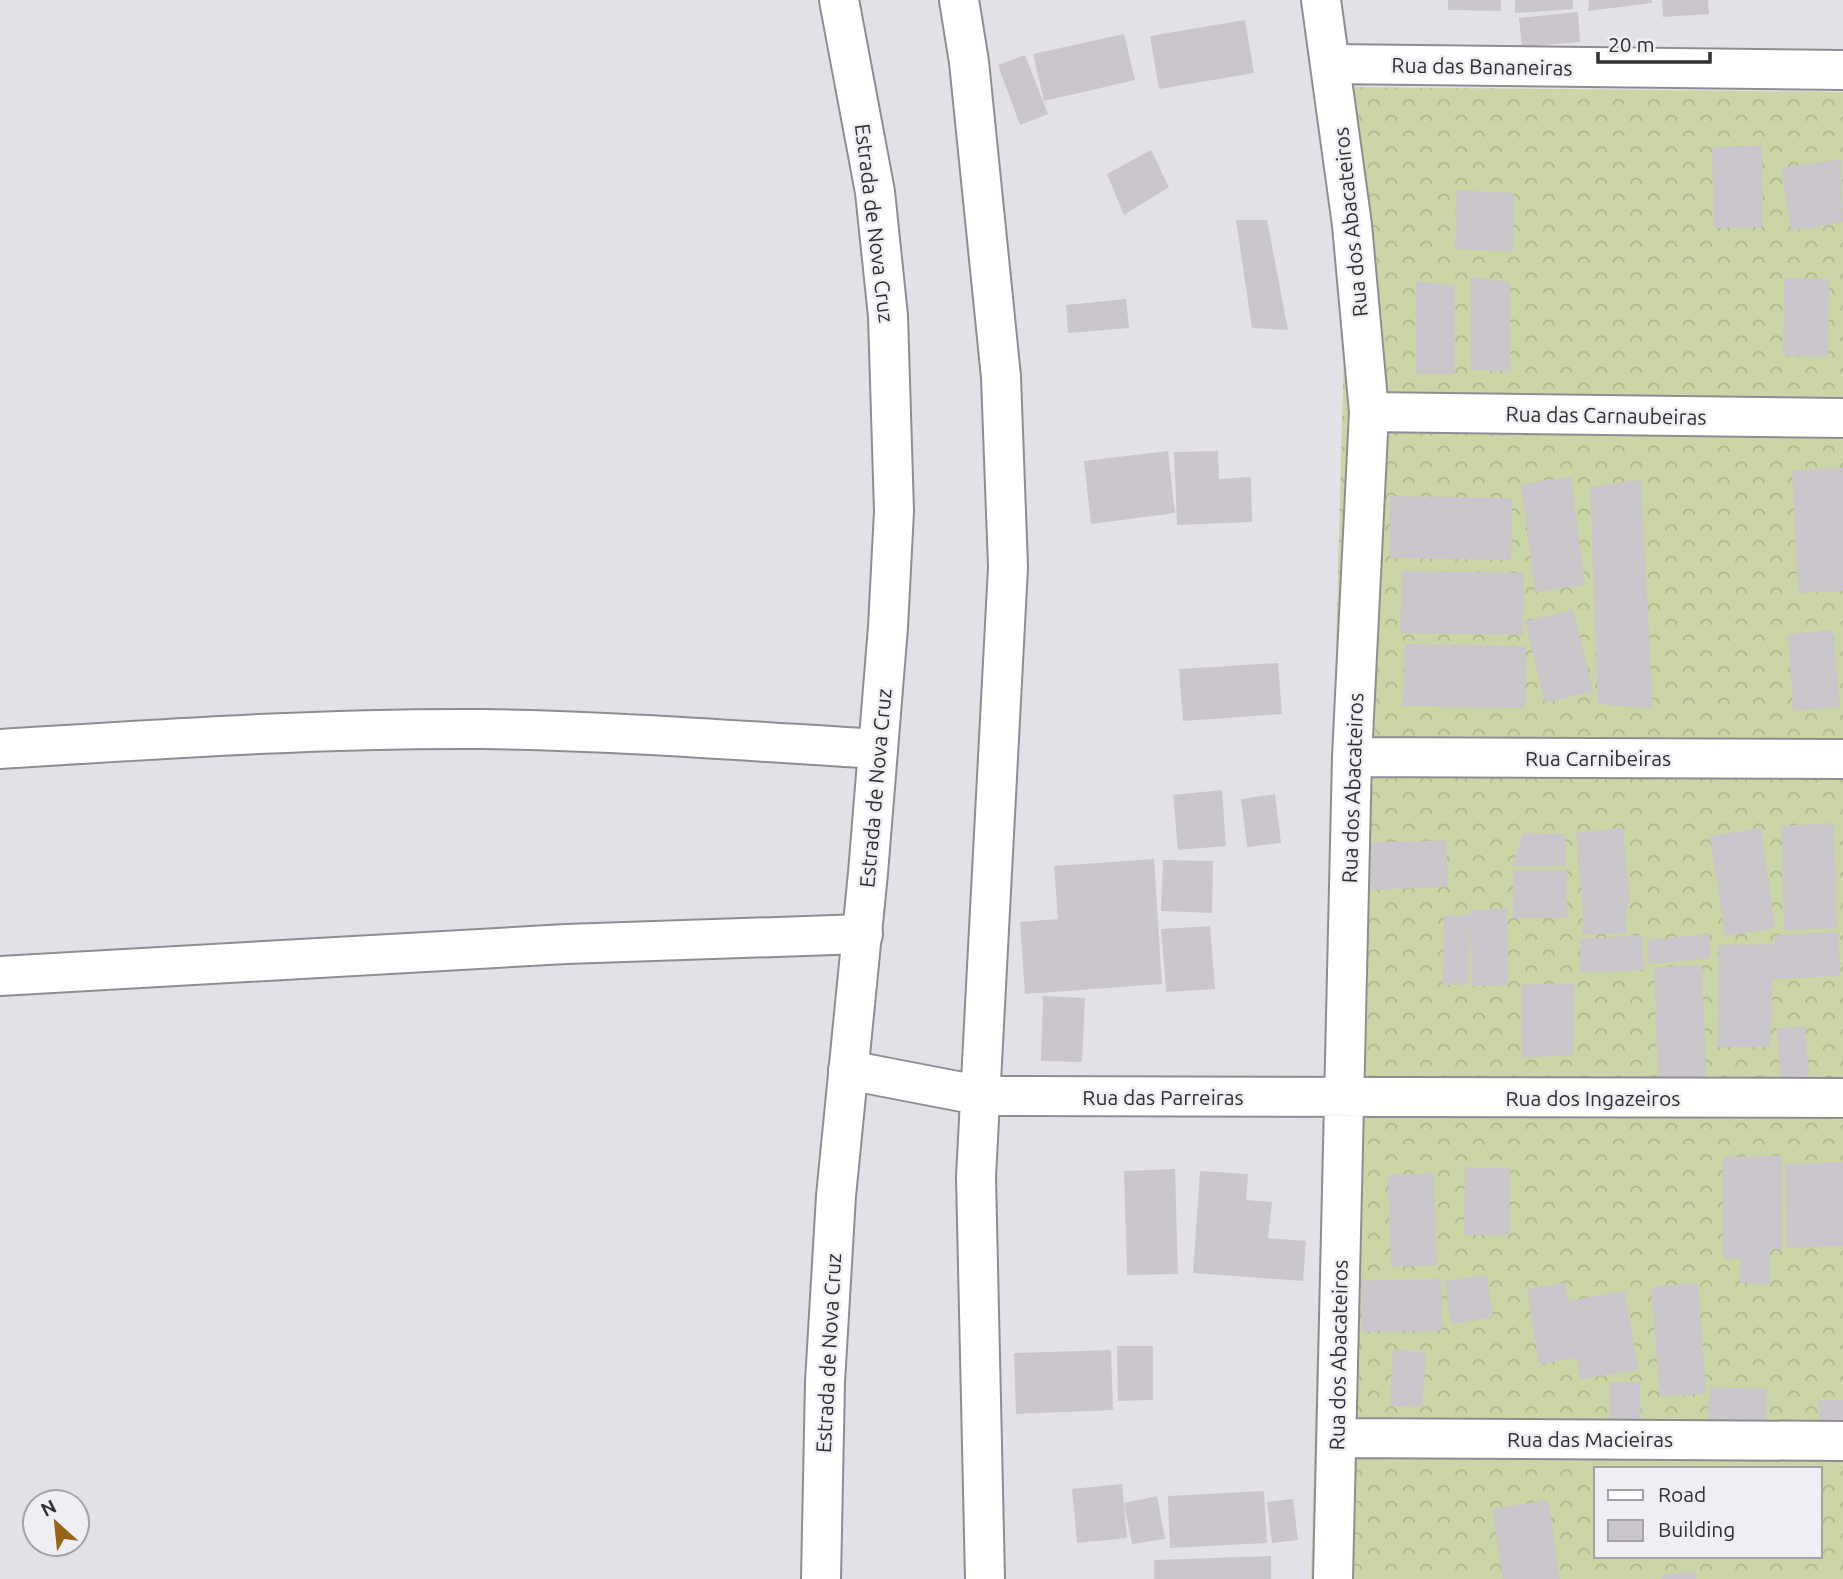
<svg xmlns="http://www.w3.org/2000/svg" width="1843" height="1579" viewBox="0 0 1843 1579" font-family="Ubuntu,sans-serif">
<defs>
<pattern id="forest-crowns" width="20" height="18" patternUnits="userSpaceOnUse" patternTransform="scale(1.75)"><rect width="20" height="18" fill="#cbd5a5"/><path d="M2 6a3 3 0 1 1 6 0M12 15a3 3 0 1 1 6 0" fill="none" stroke="#afb78e"/></pattern>
</defs>
<rect width="100%" height="100%" fill="#e3e1e8"/>
<path fill="url(#forest-crowns)" fill-rule="evenodd" d="M1351 87 1843 92V1579H1311ZM1596 1469H1820V1556H1596Z"/>
<path fill="#cbc6cb" d="M1448 0H1501V11L1448 10Z
M1515 0H1573V9L1515 13Z
M1589 0H1652V3L1588 11Z
M1662 0H1708L1709 14 1663 17Z
M1578 12 1580 42 1522 47 1519 18Z
M1245 20 1254 73 1159 89 1150 36Z
M1124 34 1135 80 1044 101 1033 54Z
M1025 55 1048 114 1020 125 998 65Z
M1762 146 1763 227 1714 228 1712 147Z
M1151 150 1169 187 1124 215 1107 174Z
M1841 159 1843 222 1791 231 1781 168Z
M1456 190 1514 193 1513 252 1455 249Z
M1236 220H1267L1288 330 1252 328Z
M1471 277 1510 282V371L1471 370Z
M1784 278 1829 279 1828 357 1783 356Z
M1416 281 1455 286V374H1416Z
M1126 299 1129 328 1068 333 1066 305Z
M1168 451 1175 513 1091 524 1084 461Z
M1218 451 1219 479 1251 477 1252 522 1177 525 1174 452Z
M1843 468V591L1798 593 1792 470Z
M1571 477 1585 585 1535 592 1521 484Z
M1641 480 1653 709 1598 704 1590 487Z
M1390 496 1512 498 1511 560 1390 558Z
M1402 571 1524 573 1523 635 1400 633Z
M1573 610 1593 691 1545 703 1525 621Z
M1833 630 1840 707 1793 711 1788 634Z
M1405 644 1526 646 1525 708 1403 706Z
M1278 663 1282 714 1183 721 1179 669Z
M1222 790 1226 846 1178 850 1173 795Z
M1275 794 1281 843 1247 847 1241 799Z
M1834 823 1837 928 1784 930 1781 826Z
M1623 828 1630 904H1627L1626 933 1582 934 1583 909 1576 833Z
M1761 828 1775 928 1725 936 1710 836Z
M1523 833 1565 834 1566 866H1512Z
M1446 840 1448 887 1366 890 1364 843Z
M1154 859 1162 984 1025 994 1020 922 1058 919 1054 866Z
M1163 860 1213 861 1212 913 1161 911Z
M1513 870H1567V918H1513Z
M1507 909 1508 985 1472 986 1470 921 1468 985H1443L1444 915H1470V910Z
M1210 926 1215 989 1166 992 1161 929Z
M1838 932 1840 976 1773 979 1770 1047H1717L1719 945 1775 944V935Z
M1709 934 1711 958 1649 964 1647 940Z
M1642 935 1644 970 1581 973 1580 939Z
M1702 965 1706 1076 1658 1079 1654 967Z
M1574 983 1573 1055 1522 1058 1521 985Z
M1043 996 1085 998 1082 1062 1041 1061Z
M1805 1026 1809 1081 1781 1082 1777 1028Z
M1782 1156V1249H1770V1284L1740 1283 1741 1259H1723V1157Z
M1843 1162V1246L1787 1248 1785 1164Z
M1465 1167 1510 1168 1509 1235H1464Z
M1175 1169 1178 1274 1127 1275 1124 1171Z
M1200 1171 1248 1174 1246 1200 1272 1202 1268 1238 1306 1241 1303 1281 1193 1273Z
M1434 1173 1437 1265 1391 1267 1388 1175Z
M1487 1275 1493 1317 1451 1324 1445 1281Z
M1441 1279 1442 1331 1362 1332 1361 1280Z
M1565 1283 1568 1301 1625 1291 1638 1370 1580 1379 1577 1358 1539 1364 1527 1289Z
M1698 1283 1706 1393 1660 1397 1651 1287Z
M1117 1346H1153V1400L1118 1401Z
M1393 1349 1426 1353 1422 1407 1390 1406Z
M1111 1350 1113 1410 1016 1414 1014 1353Z
M1609 1382H1640L1641 1425 1610 1426Z
M1710 1387 1767 1389 1766 1421 1708 1419Z
M1819 1400H1843V1427H1818Z
M1122 1484 1127 1538 1077 1543 1072 1489Z
M1264 1491 1267 1543 1170 1548 1168 1496Z
M1157 1496 1165 1539 1132 1544 1124 1503Z
M1293 1499 1298 1540 1272 1543 1267 1502Z
M1548 1500 1560 1579H1503L1492 1509Z
M1271 1556V1579H1154V1560Z
M1695 1571 1696 1579H1662L1661 1575Z"/>
<g fill="none" stroke-linecap="round" stroke-linejoin="round">
<g stroke="#8f8d93" stroke-width="42">
<path id="minor" d="M959 0 969 62 1001 377 1008 567 976 1177 985 1579
M1321 0 1352 225 1369 412 1352 757 1333 1579
M1331 64 1843 70
M1369 412 1843 418
M0 749C160 739 321 728 482 729 614 731 746 741 878 749
M1352 757 1843 759
M0 976 566 944 863 934
M848 1070 983 1096 1843 1098
M1337 1438 1843 1441"/>
</g>
<g stroke="#8f8d93" stroke-width="42">
<path id="major" d="M821 1579 825 1382 836 1196 868 873 888 627 894 511 888 316 875 192 839 0"/>
</g>
<use href="#minor" stroke="#fff" stroke-width="38"/>
<use href="#major" stroke="#fff" stroke-width="38"/>
</g>
<g text-anchor="middle" dominant-baseline="central" stroke-width="5" stroke-linejoin="round" paint-order="stroke">
<g font-size="21" fill="#313033" stroke="#f0eef5">
<text transform="translate(1482 66) rotate(1)">Rua das Bananeiras</text>
<text transform="translate(1350 222) rotate(-96)">Rua dos Abacateiros</text>
<text transform="translate(875 223) rotate(83)">Estrada de Nova Cruz</text>
<text transform="translate(1606 415) rotate(1)">Rua das Carnaubeiras</text>
<text x="1598" y="758">Rua Carnibeiras</text>
<text transform="translate(875 788) rotate(-85)">Estrada de Nova Cruz</text>
<text transform="translate(1352 788) rotate(-88)">Rua dos Abacateiros</text>
<text x="1163" y="1097">Rua das Parreiras</text>
<text x="1593" y="1098">Rua dos Ingazeiros</text>
<text transform="translate(828 1353) rotate(-87)">Estrada de Nova Cruz</text>
<text transform="translate(1338 1355) rotate(-89)">Rua dos Abacateiros</text>
<text x="1590" y="1439">Rua das Macieiras</text>
</g>
</g>
<rect x="1594" y="1467" width="228" height="91" fill="#f0eef5" stroke="#a4a2a7" stroke-width="2"/>
<rect x="1608" y="1490" width="35" height="10" fill="#ffffff" stroke="#a4a2a7" stroke-width="2"/>
<text x="1658" y="1502" font-size="21" fill="#313033">Road</text>
<rect x="1608" y="1520" width="35" height="21" fill="#cbc6cb" stroke="#a4a2a7" stroke-width="2"/>
<text x="1658" y="1537" font-size="21" fill="#313033">Building</text>
<g transform="translate(56 1523) rotate(333)"><circle r="33" fill="#f0eef5" stroke="#a4a2a7" stroke-width="2"/>
<path d="M0-5L12 26L0 18L-12 26Z" fill="#966317"/>
<text y="-10" font-size="19" font-weight="bold" text-anchor="middle" fill="#313033">N</text>
</g>
<path d="M1598 52v10h112v-10" fill="none" stroke="#313033" stroke-width="3.5"/>
<text x="1608" y="52" font-size="21" fill="#313033" stroke="#f0eef5" stroke-width="5" paint-order="stroke">20 m</text>
</svg>
